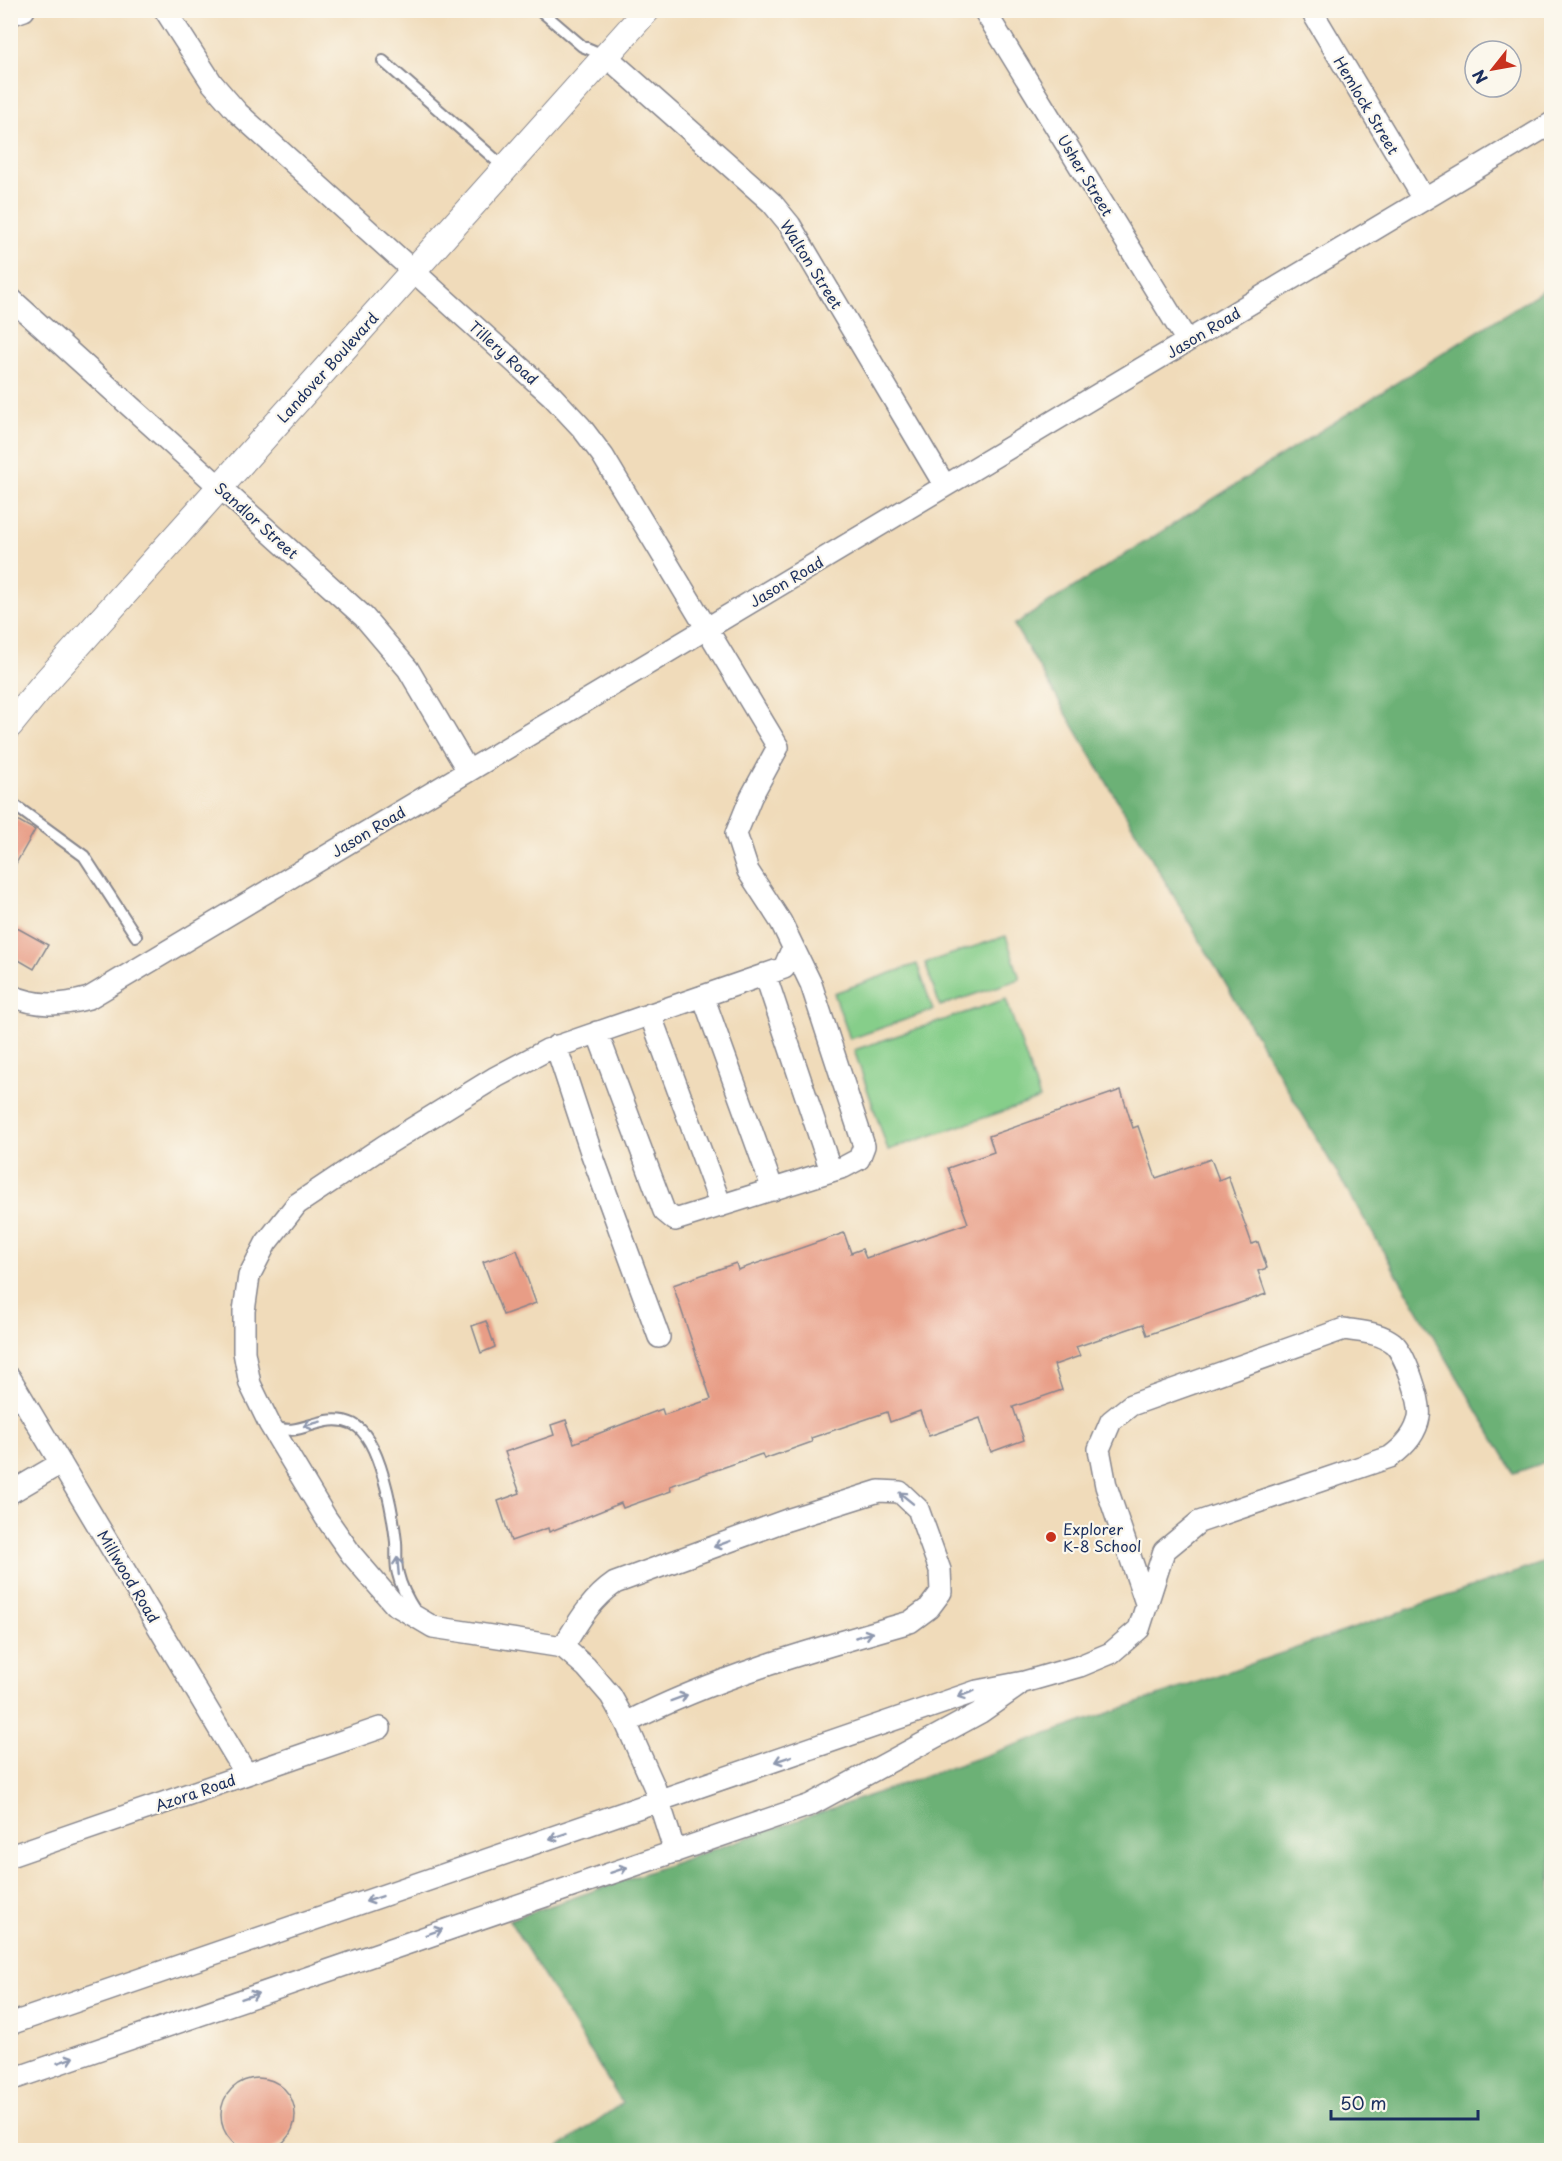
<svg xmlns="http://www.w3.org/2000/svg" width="1562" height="2161" viewBox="0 0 1562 2161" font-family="'Playpen Sans',sans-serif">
<rect width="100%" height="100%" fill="#fbf7ec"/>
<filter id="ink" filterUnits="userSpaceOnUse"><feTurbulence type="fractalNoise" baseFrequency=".0167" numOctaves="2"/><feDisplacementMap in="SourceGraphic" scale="12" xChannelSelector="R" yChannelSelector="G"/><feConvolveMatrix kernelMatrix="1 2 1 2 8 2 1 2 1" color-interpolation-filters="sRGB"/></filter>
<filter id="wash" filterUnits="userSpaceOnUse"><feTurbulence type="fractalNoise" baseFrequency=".008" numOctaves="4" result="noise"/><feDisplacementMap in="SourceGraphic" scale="24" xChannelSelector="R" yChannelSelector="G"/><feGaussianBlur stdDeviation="1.35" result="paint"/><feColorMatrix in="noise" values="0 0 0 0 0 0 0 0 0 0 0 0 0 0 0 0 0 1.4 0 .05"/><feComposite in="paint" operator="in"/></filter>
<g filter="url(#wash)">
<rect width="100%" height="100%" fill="#f0dbba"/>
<path fill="#86ce8a" stroke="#507e74" stroke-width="1.5" d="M1006 936 1020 979 940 1006 925 963Z
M917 964 933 1010 850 1039 834 993Z
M1006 999 1040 1099 888 1150 854 1050Z"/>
<path fill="#6cb176" stroke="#44706a" stroke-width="1.5" d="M1551 285 1552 1460 1514 1473 1014 625Z
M1551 1560V2150H556L622 2103 509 1920Z"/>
<g id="blocks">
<path fill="#e89d86" d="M10 816 35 830 10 874Z
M10 924 48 945 34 969 10 955Z
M1121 1090 1133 1128 1138 1126 1156 1178 1211 1159 1219 1180 1228 1176 1252 1244 1258 1242 1267 1268 1258 1271 1266 1294 1147 1335 1143 1324 1076 1347 1080 1356 1054 1365 1062 1390 1013 1407 1024 1440 991 1452 980 1418 929 1436 920 1411 890 1422 887 1412 811 1438 812 1442 764 1459 762 1454 670 1486 671 1491 623 1508 621 1503 549 1532 548 1528 511 1541 498 1501 520 1493 505 1452 554 1435 551 1425 566 1420 574 1443 662 1409 664 1415 711 1399 673 1285 736 1263 738 1270 844 1233 851 1253 862 1249 866 1258 968 1223 948 1168 994 1152 989 1136Z
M517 1250 536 1303 503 1315 483 1262Z
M486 1321 495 1347 481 1353 472 1326Z
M221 2115a37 37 0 1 1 74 0a37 37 0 1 1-74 0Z"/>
</g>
</g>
<g filter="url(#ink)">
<use href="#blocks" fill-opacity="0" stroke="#86858c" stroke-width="1.5"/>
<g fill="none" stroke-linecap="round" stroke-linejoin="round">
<g stroke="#86858c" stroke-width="14">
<path id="service" d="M540 10 582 46 606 56
M383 61 505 168
M10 802 84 856 136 936
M274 1426C298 1440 323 1410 353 1424 380 1437 393 1514 396 1542 397 1552 395 1564 398 1574 401 1587 408 1600 415 1611"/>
</g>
<g stroke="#86858c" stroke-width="24">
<path id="minor" d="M165 10 212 83 238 113 552 396 581 427 603 456 778 747 751 797 736 834 748 871 781 922 811 984 864 1146 859 1159 844 1167 675 1220 664 1211 597 1032
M984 10 1187 341
M1311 10 1424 199
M10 15 24 10
M606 56 772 203 790 225 945 486
M10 298 364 617 408 669 468 771
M765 974 831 1171
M10 995C37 1007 61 1006 89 998L1552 123
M703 996 773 1190
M650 1014 721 1206
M556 1046 591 1152 659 1337
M10 1378 246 1774
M10 1493 61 1463
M563 1647C578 1623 590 1600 615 1583L787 1520 879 1491 900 1492 918 1509 940 1570 941 1592 929 1608 910 1622C815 1649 715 1677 626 1723
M675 1852 654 1786 626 1723 611 1696 586 1667 563 1647 433 1627 394 1604 352 1555 326 1518 269 1423 250 1384 244 1352V1311L249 1276 266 1243 297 1204 384 1146 496 1077 547 1050 784 968 793 947
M10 1856 380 1728
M10 2024 977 1691 1024 1682 1080 1666 1111 1653 1139 1629 1164 1551 1199 1522 1390 1457C1404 1447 1416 1435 1419 1417 1422 1402 1405 1353 1393 1343 1379 1332 1361 1332 1344 1329L1131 1405 1111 1421 1099 1449 1106 1486 1147 1606
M10 2080 810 1805 981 1712 1018 1686"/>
</g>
<g stroke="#86858c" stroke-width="28">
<path id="tertiary" d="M10 725 41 687 647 10"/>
</g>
<use href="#service" stroke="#fff" stroke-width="10"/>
<use href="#minor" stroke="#fff" stroke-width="21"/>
<use href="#tertiary" stroke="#fff" stroke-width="26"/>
</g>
<defs><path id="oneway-shaft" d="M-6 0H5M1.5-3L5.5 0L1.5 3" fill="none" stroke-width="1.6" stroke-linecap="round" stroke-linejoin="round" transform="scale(1.5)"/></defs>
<g stroke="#8d97ae">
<use href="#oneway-shaft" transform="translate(312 1424) rotate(165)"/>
<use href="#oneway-shaft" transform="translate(906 1498) rotate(-141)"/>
<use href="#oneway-shaft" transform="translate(722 1544) rotate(160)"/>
<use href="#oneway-shaft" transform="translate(398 1566) rotate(-95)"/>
<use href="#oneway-shaft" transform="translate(864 1635) rotate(-16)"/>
<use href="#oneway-shaft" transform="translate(966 1694) rotate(160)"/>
<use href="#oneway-shaft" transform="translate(679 1698) rotate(-20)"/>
<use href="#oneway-shaft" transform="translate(783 1759) rotate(161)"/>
<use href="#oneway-shaft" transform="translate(558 1836) rotate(161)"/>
<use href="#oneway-shaft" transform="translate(619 1870) rotate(-18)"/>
<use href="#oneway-shaft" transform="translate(374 1899) rotate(161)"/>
<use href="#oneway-shaft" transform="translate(434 1932) rotate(-19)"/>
<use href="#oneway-shaft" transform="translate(250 1996) rotate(-19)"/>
<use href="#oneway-shaft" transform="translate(66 2060) rotate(-19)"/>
</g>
</g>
<circle fill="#c8321e" stroke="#fbf7ec" stroke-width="2" cx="1051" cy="1537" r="6"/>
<g text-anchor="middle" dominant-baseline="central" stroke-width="4.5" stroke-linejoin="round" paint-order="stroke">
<g font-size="15" fill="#1b2f5e" stroke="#fbf7ec">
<text transform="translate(1367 105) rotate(59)">Hemlock Street</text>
<text transform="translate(1086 175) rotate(59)">Usher Street</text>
<text transform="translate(812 264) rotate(58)">Walton Street</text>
<text transform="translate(1203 332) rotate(-31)">Jason Road</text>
<text transform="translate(504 352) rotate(42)">Tillery Road</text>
<text transform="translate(327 367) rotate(-48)">Landover Boulevard</text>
<text transform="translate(257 520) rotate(42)">Sandlor Street</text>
<text transform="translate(786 581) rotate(-31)">Jason Road</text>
<text transform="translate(368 831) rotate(-31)">Jason Road</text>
<text transform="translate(129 1576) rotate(59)">Millwood Road</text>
<text transform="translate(195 1792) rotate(-19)">Azora Road</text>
</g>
<g font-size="15" fill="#1b2f5e" stroke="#fbf7ec" text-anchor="start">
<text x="1063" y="1528">Explorer<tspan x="1063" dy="17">K-8 School</tspan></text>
</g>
</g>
<rect width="1562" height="2161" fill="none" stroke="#fbf7ec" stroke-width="36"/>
<g transform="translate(1493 69) rotate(239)"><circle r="28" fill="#fbf7ec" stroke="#a1a7b3" stroke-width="1.5"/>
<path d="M0-4.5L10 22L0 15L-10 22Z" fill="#c8321e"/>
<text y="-9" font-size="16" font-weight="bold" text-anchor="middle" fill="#1b2f5e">N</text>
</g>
<path d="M1331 2110v9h147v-9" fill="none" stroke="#1b2f5e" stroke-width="3"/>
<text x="1340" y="2110" font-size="18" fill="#1b2f5e" stroke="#fbf7ec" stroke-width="4.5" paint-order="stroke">50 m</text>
</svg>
